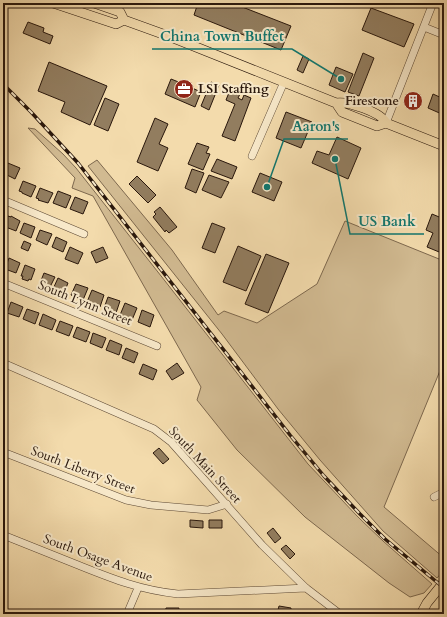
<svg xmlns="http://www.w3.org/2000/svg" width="447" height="617" viewBox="0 0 447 617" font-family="Cardo,serif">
<rect width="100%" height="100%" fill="#f3dbac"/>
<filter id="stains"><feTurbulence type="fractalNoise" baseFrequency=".005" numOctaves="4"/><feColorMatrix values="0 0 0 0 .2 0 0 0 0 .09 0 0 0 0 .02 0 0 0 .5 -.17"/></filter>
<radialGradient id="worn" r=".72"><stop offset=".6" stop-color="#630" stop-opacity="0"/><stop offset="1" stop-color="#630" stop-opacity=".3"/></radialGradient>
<path fill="#d1ba91" stroke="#7d684e" d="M28 128 35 129 63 154 76 168 165 281 308 464 358 517 383 541 432 584 424 593 410 597 389 583 305 517 237 450 197 400 201 387 93 196 72 188 75 178Z
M97 160 172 250 218 315 224 311 257 323 317 284 345 221 444 261 442 268 444 270V361L384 507 444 558V570L437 578 383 531 320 460 278 409 222 334 88 166Z"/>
<path fill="#927d5f" stroke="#29170c" d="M198 3H232L291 26 281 50 194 15Z
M371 8 414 24 404 47 362 30Z
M28 22 44 28 43 32 53 36 50 44 23 33Z
M363 53 374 58 359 96 348 92Z
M303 56 309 59 303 73 297 70Z
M49 62 107 86 90 125 61 112 65 102 38 91Z
M336 67 353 74 345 92 329 85Z
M171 79 181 83 182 81 193 86 192 88 201 92 195 107 165 94Z
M211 82 219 85 209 110 201 106Z
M230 90 240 94 238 98 242 100 244 95 251 98 235 141 222 136 235 104 226 100Z
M407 94 421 100 418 108 404 103Z
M433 94 444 99V115L428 108Z
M105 98 119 104 108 131 94 125Z
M286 112 312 122 301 148 276 138Z
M155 118 168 124 159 144 168 148 158 171 137 162Z
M337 137 361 148 348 179 312 163 317 151 329 155Z
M197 143 209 147 206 153 210 154 203 170 188 164Z
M217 159 237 167 232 179 211 171Z
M3 161 20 168 15 179 3 173Z
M192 169 204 173 196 193 185 188Z
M260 173 282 182 274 201 252 192Z
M209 175 229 182 221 198 202 190Z
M137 176 156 195 148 203 129 184Z
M23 181 36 186 31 197 22 193V192L19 191Z
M40 188 53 193 48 203 38 200 39 199 36 198Z
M58 191 71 196 66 208 53 203Z
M75 197 88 202 83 214 70 209Z
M160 207 177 227 169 233 166 230 165 232 153 217 156 214 154 212Z
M432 214 444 219V254L427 247 433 233 426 230Z
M8 216 11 217V216L20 221 16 231 3 226Z
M24 223 35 227 31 238 20 233Z
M212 223 225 228 215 253 202 248Z
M40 230 52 234 47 245 36 240Z
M56 237 67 242 63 252 52 247Z
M24 241 31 244 28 251 21 248Z
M238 246 261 256 246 291 223 282Z
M70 247 83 253 78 264 65 259Z
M103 247 108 258 96 263 91 252Z
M266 254 289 263 268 313 245 304Z
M9 258 20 263 16 273 5 269Z
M25 265 35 269 31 280 29 279 28 281 22 279 23 276H21Z
M44 273 55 277 50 287 48 286 47 289 41 286 42 284 40 283Z
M58 278 68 283 64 293 62 292 61 295 55 292 56 290 53 289Z
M76 284 88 288 83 300 71 295Z
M92 290 104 295 100 307 87 302Z
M108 297 120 301 116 313 104 308Z
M11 302 23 307 19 317 7 313Z
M125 303 137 308 132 320 120 315Z
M27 309 39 313 35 324 23 319Z
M142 310 154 315 150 327 138 322Z
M43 314 56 320 52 330 39 325Z
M60 321 73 326 69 336 56 331Z
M77 327 90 332 86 342 73 337Z
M93 333 106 338 102 348 90 343Z
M110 340 122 345 119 355 106 350Z
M126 348 138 353 134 363 122 358Z
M177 363 184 373 172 380 166 371Z
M143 364 157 370 153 380 139 374Z
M159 448 169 459 163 464 153 453Z
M190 520 203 521V528L190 527Z
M209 520H222V528H209Z
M273 528 281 538 275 543 267 533Z
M286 545 295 554 290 559 281 549Z
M279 606 291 608V614H277Z
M166 608H179L178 614H165Z"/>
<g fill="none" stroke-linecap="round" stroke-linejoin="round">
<g stroke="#5c4834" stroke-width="8">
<path id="minor" d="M424 27 444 35
M386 123 433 3
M252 156 284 82
M3 200 84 234
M3 283 157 346
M3 363 154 429 171 442 262 545 306 588 340 614
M3 452 126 500 151 505 208 510 227 504
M434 497 444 492
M3 535C28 545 53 555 78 565 113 579 140 590 178 594L306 588
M127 614 138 588"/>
</g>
<g stroke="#29170c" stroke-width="10">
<path id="major" d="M53 3 116 24 124 20 171 37 336 103C348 101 381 112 386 123L444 146
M94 3 120 12 124 20
M336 103 342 112 377 126 386 123
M421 614 427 603 444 582"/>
</g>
<use href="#minor" stroke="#f7e8c9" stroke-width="7"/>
<use href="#major" stroke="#f3dbac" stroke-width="9"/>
<g stroke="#29170c" stroke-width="3.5">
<path id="rail" d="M3 84 31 112 78 163 290 435 324 476 360 514 385 539 444 588"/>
</g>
<use href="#rail" stroke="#f7e8c9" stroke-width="2" stroke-dasharray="6" stroke-linecap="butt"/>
</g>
<defs>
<g id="office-disc" transform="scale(1)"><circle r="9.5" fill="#8f2418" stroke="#f7e8c9"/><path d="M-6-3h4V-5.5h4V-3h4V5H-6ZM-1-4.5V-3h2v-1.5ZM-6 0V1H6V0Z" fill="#fff"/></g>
<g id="building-disc" transform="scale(1)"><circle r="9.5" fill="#8f2418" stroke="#f7e8c9"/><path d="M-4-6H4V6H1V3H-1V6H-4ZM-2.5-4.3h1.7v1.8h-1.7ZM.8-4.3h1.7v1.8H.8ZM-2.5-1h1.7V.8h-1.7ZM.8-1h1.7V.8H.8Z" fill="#fff"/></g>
</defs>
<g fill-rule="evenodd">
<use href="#office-disc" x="184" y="89"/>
<use href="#building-disc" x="413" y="101"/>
</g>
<g text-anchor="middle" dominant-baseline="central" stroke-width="4" stroke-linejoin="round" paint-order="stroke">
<g font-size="13" font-weight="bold" fill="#29170c" stroke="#f7e8c9" text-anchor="start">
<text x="198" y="89">LSI Staffing</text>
<text x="399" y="101" text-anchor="end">Firestone</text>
</g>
<g font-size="13" fill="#29170c" stroke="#f7e8c9">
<text transform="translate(85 303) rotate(22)">South Lynn Street</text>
<text transform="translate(205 465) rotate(47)">South Main Street</text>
<text transform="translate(83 470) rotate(21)">South Liberty Street</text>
<text transform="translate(98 558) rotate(20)">South Osage Avenue</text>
</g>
</g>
<path fill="none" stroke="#0f766e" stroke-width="1.5" d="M341 79L292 49H152M267 187L284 139H348M335 159L350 234H424"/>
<g fill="#0f766e" stroke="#f7e8c9" stroke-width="1.5">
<circle cx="341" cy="79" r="4"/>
<circle cx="267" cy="187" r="4"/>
<circle cx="335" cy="159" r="4"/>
</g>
<g font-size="14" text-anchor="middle" font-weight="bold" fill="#0f766e" stroke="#f7e8c9" stroke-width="4" stroke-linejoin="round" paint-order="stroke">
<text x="222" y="41">China Town Buffet</text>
<text x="316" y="131">Aaron's</text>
<text x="387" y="226">US Bank</text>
</g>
<rect width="447" height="617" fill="none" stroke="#f3dbac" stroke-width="16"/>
<rect x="4" y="4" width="439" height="609" fill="none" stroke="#29170c" stroke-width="2"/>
<rect x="8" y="8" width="431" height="601" fill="none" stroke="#29170c"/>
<rect width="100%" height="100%" filter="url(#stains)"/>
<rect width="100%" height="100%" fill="url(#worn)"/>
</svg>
